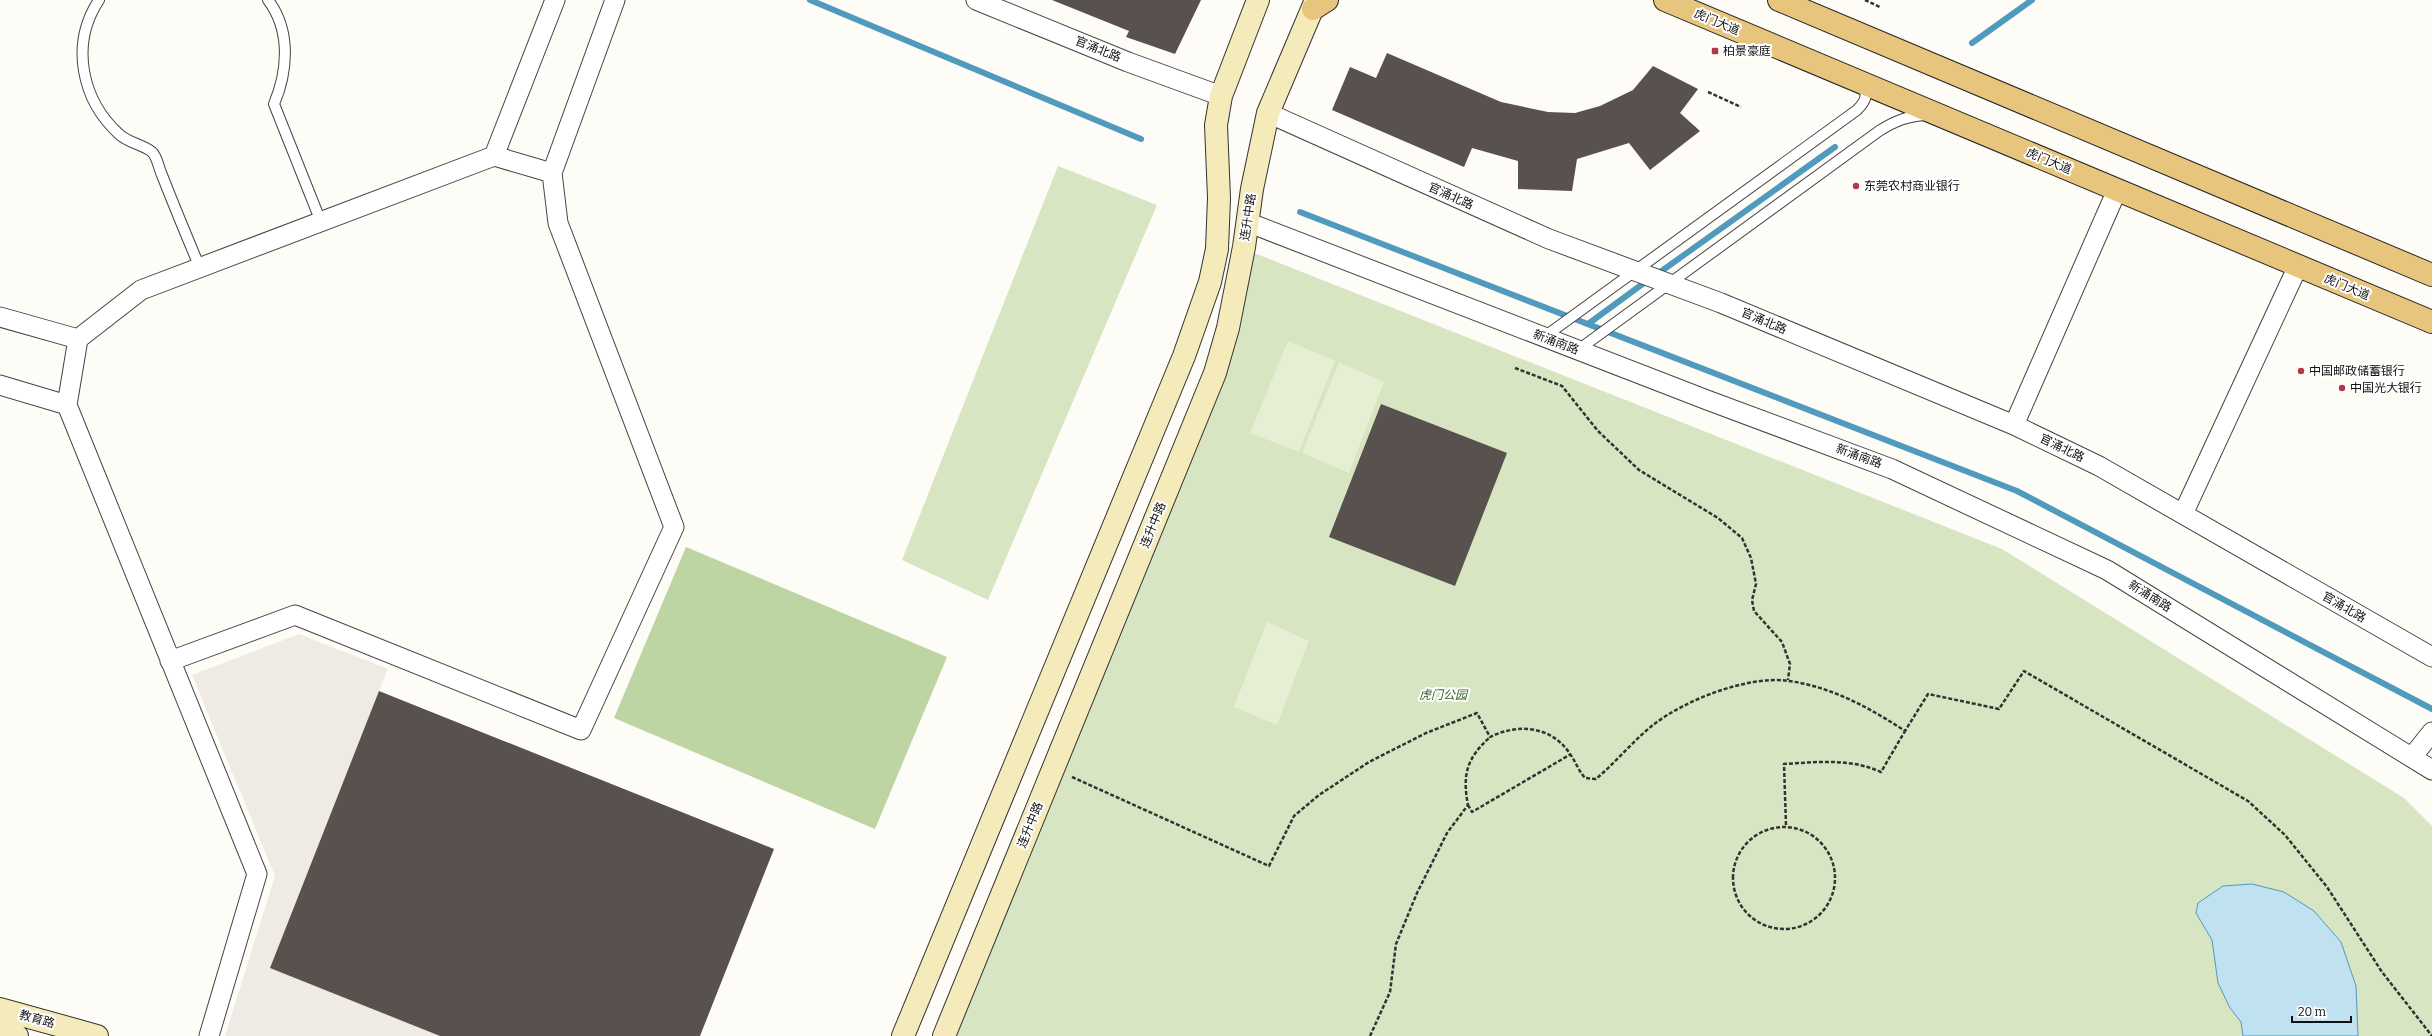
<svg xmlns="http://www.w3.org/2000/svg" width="2432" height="1036" viewBox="0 0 2432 1036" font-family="Bitter,'Noto Sans SC',serif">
<rect width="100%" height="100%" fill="#fefcf6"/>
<path fill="#d7e5c2" d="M1058 166 1157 205 988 600 902 560Z
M1254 253 2002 549 2404 798 2432 826V1036H935Z"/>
<path fill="#bdd4a3" d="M686 547 947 657 875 829 614 718Z"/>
<path fill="#e6eed3" d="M1288 341 1335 361 1299 452 1250 433Z
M1339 362 1384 382 1349 473 1302 453Z
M1267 622 1309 641 1277 725 1234 707Z"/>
<path fill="#efebe4" d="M299 634 388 669 270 968 440 1036H225L275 876 192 675Z"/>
<path fill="#c0e1ef" stroke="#509abe" d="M2252 884 2284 892 2314 911 2341 942 2356 986 2358 1036H2243L2241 1022 2230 1008 2218 983 2212 940 2196 913 2198 903 2223 886Z"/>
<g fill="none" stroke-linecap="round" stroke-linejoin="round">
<path stroke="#509abe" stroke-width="6" d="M810 0 1141 139
M1972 43 2032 0
M1300 212 2017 491 2432 709
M1656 275 1835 147
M1588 324 1648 280"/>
</g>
<path fill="#58514e" d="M1052 0H1201L1175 54 1126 37 1129 31Z
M1387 53 1501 102 1548 112 1575 113 1600 106 1633 90 1653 66 1698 89 1680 113 1700 131 1650 170 1629 143 1577 159 1572 191 1518 189V161L1472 148 1464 167 1332 110 1350 67 1376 78Z
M1381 404 1507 453 1455 586 1329 537Z
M379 691 774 849 700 1036H440L270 968Z"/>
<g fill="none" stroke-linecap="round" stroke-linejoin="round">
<g stroke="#444" stroke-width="12">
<path id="lane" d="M99 0C70 44 81 100 120 135 129 143 144 145 152 152 157 156 159 169 162 175 174 206 187 237 200 268
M268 0C291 30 288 71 274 104L321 222
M1544 337 1857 110C1865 102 1869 95 1862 85
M1578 350 1879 131C1895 121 1907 116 1926 115"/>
</g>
<g stroke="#444" stroke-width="21">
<path id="street" d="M976 0 1128 62 1221 96
M1268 113 1549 239 1721 303 2014 425 2099 466 2432 657
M494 156 555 0
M552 173 615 0
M1247 222 1707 400 1892 469 2107 570 2432 770
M0 317 78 339
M0 385 67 405
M2014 425 2117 190
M2183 514 2298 266
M170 661 295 615 581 730 674 527 558 223 552 173 494 156 141 290 78 339 67 405 257 874 209 1036
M2412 757 2432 732"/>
</g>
<g stroke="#333" stroke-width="24">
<path id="secondary" d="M0 1009 97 1036
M0 1031 17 1036
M903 1036 1184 356 1210 282 1217 249 1219 198 1216 125 1221 96 1258 0
M944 1036 1215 373 1228 328 1244 247 1252 189 1268 113 1316 0"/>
</g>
<g stroke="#222" stroke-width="24">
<path id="primary" d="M1665 0 2432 322
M1779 0 2432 275
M1313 9 1327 0"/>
</g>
<path stroke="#333" stroke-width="2.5" stroke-dasharray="4 2" stroke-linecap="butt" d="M1865 0 1880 7
M1708 92 1741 107
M1515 368 1562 386 1598 431 1639 470 1718 518 1742 538 1751 558 1756 584 1752 600 1754 611 1782 642 1790 664 1788 680
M1072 777 1269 866 1294 816 1319 795 1369 762 1426 733 1477 713 1490 737C1518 723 1552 726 1570 754 1576 762 1578 770 1585 778L1596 779C1616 762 1633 741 1653 725 1685 700 1748 675 1789 681 1832 687 1870 708 1905 731L1928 694 1999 709 2024 671 2248 801 2285 835 2327 887 2382 972 2432 1036
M1468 805 1472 812 1571 754
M1786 825 1784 764C1817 762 1850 758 1881 772L1905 731
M1733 878a51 51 0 1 1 102 0a51 51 0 1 1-102 0Z
M1370 1036 1390 992 1396 944 1417 893 1447 833 1468 805C1462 774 1467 758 1490 737"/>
<use href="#lane" stroke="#fff" stroke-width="10"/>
<use href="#street" stroke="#fff" stroke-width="19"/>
<use href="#secondary" stroke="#f5eab9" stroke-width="22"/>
<use href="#primary" stroke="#e8c57c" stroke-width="22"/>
</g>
<g fill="#b13948" stroke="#fff" stroke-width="1.5">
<rect x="1711" y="47" width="8" height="8" rx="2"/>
<circle cx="1856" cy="186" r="4"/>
<circle cx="2301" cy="371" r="4"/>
<circle cx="2342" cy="388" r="4"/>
</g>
<g text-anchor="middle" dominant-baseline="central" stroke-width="4" stroke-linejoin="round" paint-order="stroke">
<g font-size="12" fill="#111" stroke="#fff">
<text transform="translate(1717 22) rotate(23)">虎门大道</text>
<text transform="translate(1098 49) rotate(22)">官涌北路</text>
<text transform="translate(2049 161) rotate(23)">虎门大道</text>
<text transform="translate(1451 196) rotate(24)">官涌北路</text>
<text transform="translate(1248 217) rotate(-82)">连升中路</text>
<text transform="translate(2347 287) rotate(23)">虎门大道</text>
<text transform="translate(1764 321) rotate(23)">官涌北路</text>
<text transform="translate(1556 342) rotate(21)">新涌南路</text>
<text transform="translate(2062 448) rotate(26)">官涌北路</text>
<text transform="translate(1859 456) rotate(20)">新涌南路</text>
<text transform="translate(1153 525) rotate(-68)">连升中路</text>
<text transform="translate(2150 596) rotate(32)">新涌南路</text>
<text transform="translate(2344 607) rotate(30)">官涌北路</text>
<text transform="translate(1030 825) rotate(-68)">连升中路</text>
<text transform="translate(37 1019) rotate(16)">教育路</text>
</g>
<g font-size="12" fill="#111" stroke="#fff" text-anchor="start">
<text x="1723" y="51">柏景豪庭</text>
<text x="1864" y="186">东莞农村商业银行</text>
<text x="2309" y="371">中国邮政储蓄银行</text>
<text x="2350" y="388">中国光大银行</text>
</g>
<g font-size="12" font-style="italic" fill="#386228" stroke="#fff">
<text x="1443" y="695">虎门公园</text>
</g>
</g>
<path d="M2292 1016v6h59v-6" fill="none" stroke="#111111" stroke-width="2"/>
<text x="2298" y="1016" font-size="12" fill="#111111" stroke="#ffffff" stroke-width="3" paint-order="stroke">20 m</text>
</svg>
